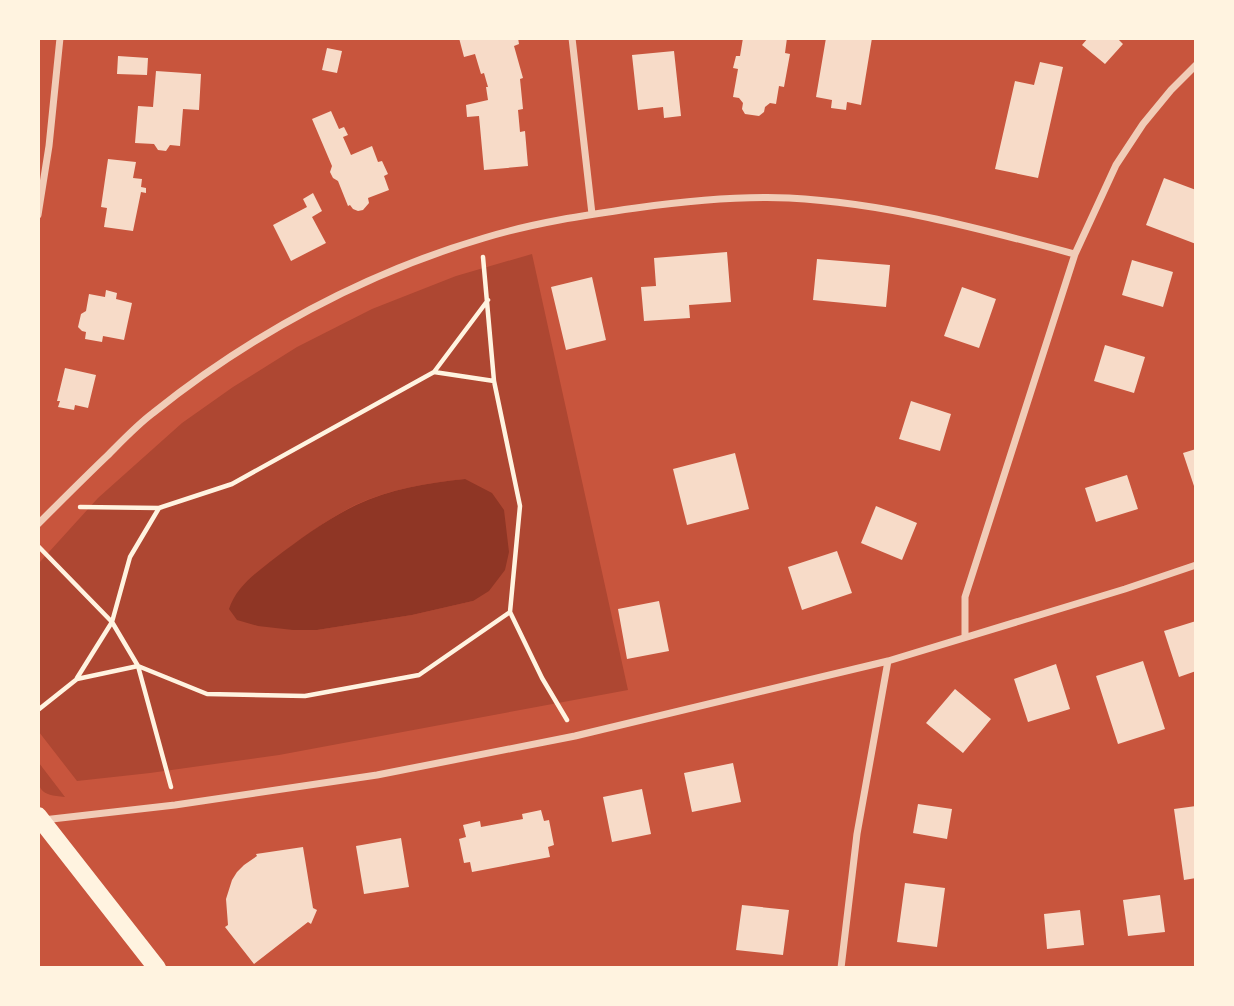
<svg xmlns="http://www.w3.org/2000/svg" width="1234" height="1006" viewBox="0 0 1234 1006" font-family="'DM Sans',sans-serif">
<rect width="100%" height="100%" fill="#c8553d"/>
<path fill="#ae4732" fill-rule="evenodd" d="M532 254 628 690 279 755 150 773 77 781 39 732V563L98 498 182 423 233 387 297 347 372 309 456 276ZM465 479 473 601 412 615 317 630 258 572C289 548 320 523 355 505 390 489 427 483 465 479Z
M38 763H39L65 797C36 795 38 787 38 763Z"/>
<path fill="#8f3625" d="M465 479 492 493 504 510 509 552 505 570 489 591 473 601 412 615 317 630H293L258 626 237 620 229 609C236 587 257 572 275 558 300 539 327 519 356 505 390 489 427 483 465 479Z"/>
<path fill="#f7dbc8" d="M459 38H518L519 44 514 46 523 78 520 79 523 109 518 110 520 132 525 131 528 166 484 170 479 116 467 117 466 105 488 100 486 87H488L484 73 481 74 475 54 464 57Z
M743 38H787L785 53 790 54 784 87 779 86 776 104 770 103 765 107 764 112 759 116 745 114 742 109 743 103 739 98 733 97 738 69 733 68 736 56H740Z
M826 38H872L861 105 847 102 846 110 831 108 832 100 816 97Z
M1088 38H1117L1123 44 1105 64 1082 45Z
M327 48 342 51 337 73 322 70Z
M674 51 681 116 664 118 663 107 638 110 632 55Z
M118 56 148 58 147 75 117 74Z
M1040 62 1063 67 1038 178 995 169 1015 81 1034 85Z
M156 71 201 74 199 110 183 109 180 146 170 145 166 151 158 150 154 144 135 143 138 106 153 107Z
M331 111 339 129 344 127 348 135 343 137 351 155 372 146 378 162 382 161 388 174 384 176 389 190 368 198 369 203 363 210 358 211 353 209 350 205 348 206 338 181 333 178 330 172 332 166 312 119Z
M108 159 136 162 133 178 142 179 141 187 146 188V193L141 192 133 231 104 227 107 208 101 207Z
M1164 178 1196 190V244L1146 225Z
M313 193 322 211 312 217 326 243 291 261 273 225 307 207 303 199Z
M727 252 731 302 689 305 690 318 644 321 641 287 656 286 654 258Z
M817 259 890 265 886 307 813 300Z
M1132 260 1173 272 1163 307 1122 295Z
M592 277 606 340 566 350 551 287Z
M962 287 996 299 979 348 944 336Z
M106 290 117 293 116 299 132 303 124 340 103 336 102 342 85 339 86 332 82 331 78 327 81 314 86 311 89 294 105 297Z
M1105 345 1145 357 1134 393 1094 381Z
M65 368 96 375 88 408 75 405 74 410 58 407 60 401H57Z
M911 401 951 414 940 451 899 439Z
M1196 449V489H1195L1183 453Z
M735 453 749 509 687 525 673 469Z
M1127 475 1138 509 1096 522 1085 488Z
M876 506 917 523 902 560 861 543Z
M837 551 852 593 802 610 788 567Z
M659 601 669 651 627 659 618 609Z
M1196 621V671L1179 677 1164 631Z
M1143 661 1165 729 1118 744 1096 676Z
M1056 664 1070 709 1028 722 1014 679Z
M955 689 991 719 963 753 926 723Z
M733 763 741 802 692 812 684 773Z
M642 789 651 834 612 842 603 797Z
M918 804 952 809 947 839 913 833Z
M1196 806V878L1184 880 1174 809Z
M541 810 544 821 549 820 554 845 548 847 550 857 472 872 470 862 464 863 459 839 466 837 463 825 480 821 481 827 523 819 522 814Z
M401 838 409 887 364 894 356 846Z
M303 847 313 908 317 910 311 924 308 922 254 964 225 927 228 925 226 899 232 880 237 872 244 865 257 856 256 854Z
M905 883 945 888 937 947 897 942Z
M1160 895 1165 932 1128 936 1123 900Z
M742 905 789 910 783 955 736 950Z
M1080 910 1084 945 1047 949 1044 914Z"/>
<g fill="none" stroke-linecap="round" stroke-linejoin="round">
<path stroke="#fff3e0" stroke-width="4.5" d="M483 257 494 381 520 506 510 612 542 678 567 720
M434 372 488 300
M80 507 159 508 232 484 434 372 494 381
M38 546 112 622 138 666 171 787
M77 678 112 622 130 557 159 508
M38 710 77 679 138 666 207 694 305 696 419 675 510 612"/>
<path stroke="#f1ccb7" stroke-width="7" d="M572 38 592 214
M38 215 49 146 60 38
M38 524C61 501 84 478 107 456 122 441 137 425 153 413 250 335 365 273 484 238 533 223 585 215 636 208 686 201 738 196 789 198 886 203 981 229 1075 254
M965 637V597L1075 254 1116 165 1143 124 1171 90 1196 65
M43 820 175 805 377 775 575 736 888 661 1125 589 1196 565
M841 968 857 834 888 661"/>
<path stroke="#fff3e0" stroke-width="18" d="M38 816 157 968"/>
</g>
<rect width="1234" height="1006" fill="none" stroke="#fff3e0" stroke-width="80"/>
</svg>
